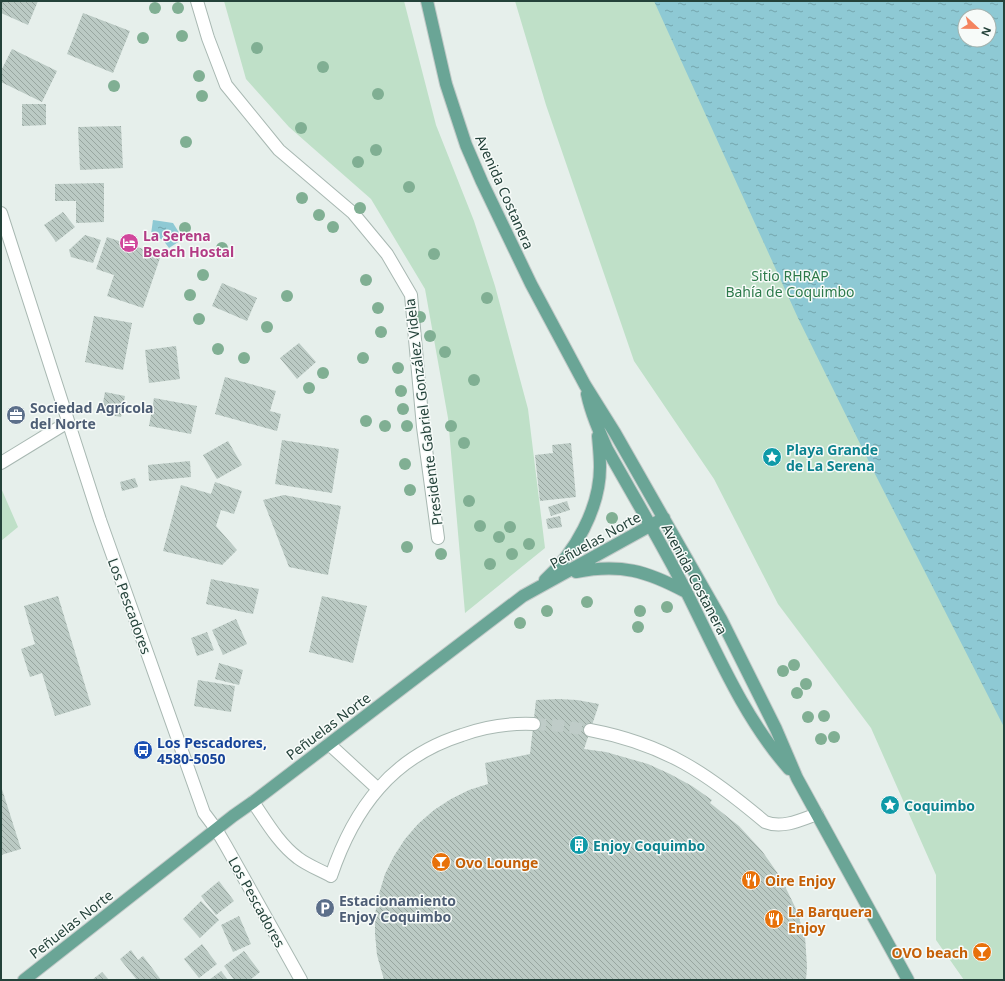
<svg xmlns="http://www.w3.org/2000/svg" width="1005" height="981" viewBox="0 0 1005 981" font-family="'Noto Sans',sans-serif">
<defs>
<pattern id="water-ripples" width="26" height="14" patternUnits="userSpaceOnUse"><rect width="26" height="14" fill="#8ec9d4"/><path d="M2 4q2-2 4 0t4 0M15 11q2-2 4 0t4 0" fill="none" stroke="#74a5ad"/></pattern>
<pattern id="building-back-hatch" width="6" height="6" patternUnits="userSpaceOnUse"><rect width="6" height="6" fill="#bbcac4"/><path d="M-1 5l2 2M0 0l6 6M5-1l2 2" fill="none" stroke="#98a6a0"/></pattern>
</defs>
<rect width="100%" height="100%" fill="#e6efeb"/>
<path fill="#bfe0c8" d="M224 1H404L436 125 474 221 495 286 528 409 545 548 465 613 448 418 425 289 371 199 289 127 246 79Z
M515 1H846L1004 341V980H964L936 940V875L871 728 778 604 714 479 634 361 546 105Z
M1 488 18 527 1 541Z"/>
<path fill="url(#water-ripples)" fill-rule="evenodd" d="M654 1H1004V727L874 472 798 318ZM965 16H989V40H965Z
M153 220 173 223 183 239 169 248 163 240 151 234Z"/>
<path fill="url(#building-back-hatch)" d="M1 1H38L28 25 1 13Z
M83 13 130 31 113 73 67 54Z
M12 49 57 71 42 102 1 82V71Z
M22 104H46V125L22 126Z
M121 126 123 168 80 170 78 127Z
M104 183V222L76 223V201H55V184Z
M63 212 75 227 56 242 44 225Z
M85 235 101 240 93 263 71 257 69 250Z
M107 237 161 255 143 308 107 296 114 275 96 269Z
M222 283 257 298 247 321 212 306Z
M94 316 132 323 123 370 85 362Z
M299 343 316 362 297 379 280 358Z
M176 346 180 379 149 383 145 350Z
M225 377 276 391 270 411 281 414 277 431 215 414Z
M105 392 125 396 121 417 101 413Z
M154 398 197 406 191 434 149 426Z
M282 440 339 449 332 493 275 484Z
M228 441 242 465 217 479 203 455Z
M571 443 576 497 540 501 535 455 553 453 552 445Z
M190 461 191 477 149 481 148 465Z
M135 478 138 487 122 491 120 482Z
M215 482 242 491 234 514 221 510 216 526 237 550 222 565 163 551 181 485 211 494Z
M284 495 341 506 328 575 289 567 263 500Z
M567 501 570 510 551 516 548 507Z
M560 516 562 527 548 529 546 519Z
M211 579 259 589 253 614 206 604Z
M58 596 91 705 55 716 42 673 30 677 21 649 35 644 24 606Z
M322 596 367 606 353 663 309 652Z
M236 619 247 644 223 655 212 630Z
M207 632 214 650 197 656 191 638Z
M219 663 243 670 239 685 215 679Z
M198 680 235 686 231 712 194 706Z
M558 699 577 700 599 704 584 749 606 752 648 764 670 774 692 786 712 800 710 803 739 826 762 851 781 878 796 909 805 936 807 967 806 980H384L377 955 375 934V914L379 894 385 874 394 856 405 839 418 824 434 810 451 799 469 790 488 784 485 763 530 754 536 700Z
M1 786 21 849 1 855Z
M219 881 234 901 216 915 201 896Z
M201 901 219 920 200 938 183 919Z
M239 916 251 944 233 952 221 925Z
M202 944 217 964 199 978 184 959Z
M131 950 138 960 143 956 161 980H137L120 959Z
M244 951 260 972 250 980H234L224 966Z
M221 971 228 980H209Z
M102 972 109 980H92Z"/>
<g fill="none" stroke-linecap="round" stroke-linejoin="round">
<path stroke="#bfccc8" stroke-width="12" stroke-dasharray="12 6" stroke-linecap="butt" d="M534 724 552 725 590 730"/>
<g stroke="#a8b8b2" stroke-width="14">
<path id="minor" d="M197 1 208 38 226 85 279 150 353 213 387 254 411 295 423 427 438 538
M1 213 100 520 204 813 216 829 226 846 301 980
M1 463 68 422
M590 730C665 744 708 774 765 822 782 829 801 820 817 814
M329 744 378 789
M253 802C266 821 279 844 298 858 307 865 320 870 331 876 354 808 392 757 462 735 484 727 510 723 534 724"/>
</g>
<g stroke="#c2cac8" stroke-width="14">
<path id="major" d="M427 1 446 84 466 145 482 182 531 284 585 385 615 433 721 619 776 729 797 778 908 980
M587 394C591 413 599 431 607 449 634 497 662 544 687 593 717 653 744 718 789 769
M576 572C620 563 647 571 686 592
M545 580C575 553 600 508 600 467 600 457 599 447 598 436
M24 980 233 816 253 802 523 596 664 518"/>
</g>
<use href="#minor" stroke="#fff" stroke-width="12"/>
<use href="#major" stroke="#6aa596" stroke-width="12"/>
</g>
<g fill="#80af93">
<circle cx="155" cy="8" r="6"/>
<circle cx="178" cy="8" r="6"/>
<circle cx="182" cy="36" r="6"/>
<circle cx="143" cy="38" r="6"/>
<circle cx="257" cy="48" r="6"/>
<circle cx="323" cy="67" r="6"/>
<circle cx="199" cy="76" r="6"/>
<circle cx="114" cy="86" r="6"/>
<circle cx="378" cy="94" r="6"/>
<circle cx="202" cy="96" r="6"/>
<circle cx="301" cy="128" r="6"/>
<circle cx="186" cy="142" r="6"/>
<circle cx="376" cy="150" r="6"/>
<circle cx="358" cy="162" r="6"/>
<circle cx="409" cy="187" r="6"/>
<circle cx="302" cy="198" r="6"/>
<circle cx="360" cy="208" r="6"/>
<circle cx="319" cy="215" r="6"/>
<circle cx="333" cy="227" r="6"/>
<circle cx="185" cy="228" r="6"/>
<circle cx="222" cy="248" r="6"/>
<circle cx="434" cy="254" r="6"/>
<circle cx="203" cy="275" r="6"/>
<circle cx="366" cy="280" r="6"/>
<circle cx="190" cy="295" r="6"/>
<circle cx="287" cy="296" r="6"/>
<circle cx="487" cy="298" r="6"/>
<circle cx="378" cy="308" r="6"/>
<circle cx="420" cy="317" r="6"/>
<circle cx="199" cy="319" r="6"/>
<circle cx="267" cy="327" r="6"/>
<circle cx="381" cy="332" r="6"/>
<circle cx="430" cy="336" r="6"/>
<circle cx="218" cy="349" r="6"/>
<circle cx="445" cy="352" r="6"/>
<circle cx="244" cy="358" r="6"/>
<circle cx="363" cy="358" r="6"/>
<circle cx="398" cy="368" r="6"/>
<circle cx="323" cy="373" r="6"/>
<circle cx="474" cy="380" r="6"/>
<circle cx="309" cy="388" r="6"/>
<circle cx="401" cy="391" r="6"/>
<circle cx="403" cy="409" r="6"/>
<circle cx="366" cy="421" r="6"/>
<circle cx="385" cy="426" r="6"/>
<circle cx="407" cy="426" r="6"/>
<circle cx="451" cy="426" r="6"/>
<circle cx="464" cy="443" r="6"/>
<circle cx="405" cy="464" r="6"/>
<circle cx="410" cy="490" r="6"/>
<circle cx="469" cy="501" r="6"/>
<circle cx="612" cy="518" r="6"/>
<circle cx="480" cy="526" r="6"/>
<circle cx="510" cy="527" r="6"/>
<circle cx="499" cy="537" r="6"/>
<circle cx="529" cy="544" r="6"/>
<circle cx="407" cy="547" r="6"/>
<circle cx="441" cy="554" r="6"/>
<circle cx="512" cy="554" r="6"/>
<circle cx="490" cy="564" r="6"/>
<circle cx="587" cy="602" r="6"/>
<circle cx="667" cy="607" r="6"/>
<circle cx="547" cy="611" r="6"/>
<circle cx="640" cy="611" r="6"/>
<circle cx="520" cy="623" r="6"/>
<circle cx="638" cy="627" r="6"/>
<circle cx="794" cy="665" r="6"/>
<circle cx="783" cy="671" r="6"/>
<circle cx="806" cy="684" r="6"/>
<circle cx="797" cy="693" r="6"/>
<circle cx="824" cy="716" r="6"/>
<circle cx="808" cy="717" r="6"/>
<circle cx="834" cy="737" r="6"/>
<circle cx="821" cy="739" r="6"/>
</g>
<defs>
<g id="hotel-disc" transform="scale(1)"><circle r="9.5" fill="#d1479c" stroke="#f7fbf9"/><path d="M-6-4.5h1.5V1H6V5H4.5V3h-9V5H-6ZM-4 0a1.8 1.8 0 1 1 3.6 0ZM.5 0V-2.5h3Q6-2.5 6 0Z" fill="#fff"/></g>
<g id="office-disc" transform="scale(1)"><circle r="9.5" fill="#5c6f8a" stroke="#f7fbf9"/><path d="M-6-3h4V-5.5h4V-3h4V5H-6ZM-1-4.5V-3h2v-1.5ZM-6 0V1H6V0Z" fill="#fff"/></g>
<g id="sight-disc" transform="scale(1)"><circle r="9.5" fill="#0f9aa8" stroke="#f7fbf9"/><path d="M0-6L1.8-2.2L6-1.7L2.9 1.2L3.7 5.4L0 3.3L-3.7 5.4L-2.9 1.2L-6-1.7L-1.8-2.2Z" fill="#fff"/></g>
<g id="bus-disc" transform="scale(1)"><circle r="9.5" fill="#1a4fb4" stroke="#f7fbf9"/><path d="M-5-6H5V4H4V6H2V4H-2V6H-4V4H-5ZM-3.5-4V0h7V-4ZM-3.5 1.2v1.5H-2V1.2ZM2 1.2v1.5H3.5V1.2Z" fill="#fff"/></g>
<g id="building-disc" transform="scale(1)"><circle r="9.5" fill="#0f9aa8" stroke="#f7fbf9"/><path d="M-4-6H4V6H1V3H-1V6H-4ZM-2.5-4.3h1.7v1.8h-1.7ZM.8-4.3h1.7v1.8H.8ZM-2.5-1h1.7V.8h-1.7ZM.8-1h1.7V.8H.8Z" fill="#fff"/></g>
<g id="bar-disc" transform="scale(1)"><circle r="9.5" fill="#e8710a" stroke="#f7fbf9"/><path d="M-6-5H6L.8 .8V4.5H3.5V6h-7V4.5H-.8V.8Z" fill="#fff"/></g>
<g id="restaurant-disc" transform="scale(1)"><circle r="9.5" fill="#e8710a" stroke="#f7fbf9"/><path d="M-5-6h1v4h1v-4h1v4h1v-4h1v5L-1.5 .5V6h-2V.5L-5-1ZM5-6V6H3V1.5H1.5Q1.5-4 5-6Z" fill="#fff"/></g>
<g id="parking-disc" transform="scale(1)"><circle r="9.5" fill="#5c6f8a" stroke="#f7fbf9"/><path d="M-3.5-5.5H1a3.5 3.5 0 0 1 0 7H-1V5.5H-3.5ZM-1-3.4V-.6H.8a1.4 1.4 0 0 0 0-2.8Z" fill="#fff"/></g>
</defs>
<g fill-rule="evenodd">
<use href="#hotel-disc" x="129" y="243"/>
<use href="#office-disc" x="16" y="415"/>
<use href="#sight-disc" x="772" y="457"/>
<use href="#bus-disc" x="143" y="750"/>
<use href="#sight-disc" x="890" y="805"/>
<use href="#building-disc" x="579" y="845"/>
<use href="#bar-disc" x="441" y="862"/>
<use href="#restaurant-disc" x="751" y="880"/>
<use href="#parking-disc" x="325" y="908"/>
<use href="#restaurant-disc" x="774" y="919"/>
<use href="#bar-disc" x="982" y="952"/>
</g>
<g text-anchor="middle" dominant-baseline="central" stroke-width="3" stroke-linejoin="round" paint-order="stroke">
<g font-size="14" fill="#24423a" stroke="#f7fbf9">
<text transform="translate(505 192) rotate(66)">Avenida Costanera</text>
<text transform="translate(423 412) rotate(-97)">Presidente Gabriel González Videla</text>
<text transform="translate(595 540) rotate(-29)">Peñuelas Norte</text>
<text transform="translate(695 579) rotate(62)">Avenida Costanera</text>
<text transform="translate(130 606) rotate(70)">Los Pescadores</text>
<text transform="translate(328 726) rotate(-37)">Peñuelas Norte</text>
<text transform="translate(257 902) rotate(61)">Los Pescadores</text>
<text transform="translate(71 924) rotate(-38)">Peñuelas Norte</text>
</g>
<g font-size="14" font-weight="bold" fill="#b23c85" stroke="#f7fbf9" text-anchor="start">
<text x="143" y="235">La Serena<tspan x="143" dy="16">Beach Hostal</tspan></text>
</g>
<g font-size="14" fill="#2d7a4b" stroke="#f7fbf9">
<text x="790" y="275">Sitio RHRAP<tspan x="790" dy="16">Bahía de Coquimbo</tspan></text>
</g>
<g font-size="14" font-weight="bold" fill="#4e5e75" stroke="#f7fbf9" text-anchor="start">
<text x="30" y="407">Sociedad Agrícola<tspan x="30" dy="16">del Norte</tspan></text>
<text x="339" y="900">Estacionamiento<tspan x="339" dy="16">Enjoy Coquimbo</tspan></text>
</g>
<g font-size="14" font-weight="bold" fill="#0d838f" stroke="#f7fbf9" text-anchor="start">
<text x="786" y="449">Playa Grande<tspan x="786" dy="16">de La Serena</tspan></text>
<text x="904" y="805">Coquimbo</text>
<text x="593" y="845">Enjoy Coquimbo</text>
</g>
<g font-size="14" font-weight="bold" fill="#164399" stroke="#f7fbf9" text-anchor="start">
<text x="157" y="742">Los Pescadores,<tspan x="157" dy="16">4580-5050</tspan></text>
</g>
<g font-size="14" font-weight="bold" fill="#c56008" stroke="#f7fbf9" text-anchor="start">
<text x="455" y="862">Ovo Lounge</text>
<text x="765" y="880">Oire Enjoy</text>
<text x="788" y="911">La Barquera<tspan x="788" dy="16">Enjoy</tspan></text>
<text x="968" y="952" text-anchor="end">OVO beach</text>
</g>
</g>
<rect width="1005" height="981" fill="none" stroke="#24423a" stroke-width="4"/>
<g transform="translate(977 28) rotate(112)"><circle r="19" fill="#f7fbf9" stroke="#a3b1ad"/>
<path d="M0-3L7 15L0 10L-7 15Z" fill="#f4845f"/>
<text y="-6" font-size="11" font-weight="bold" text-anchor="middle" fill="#24423a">N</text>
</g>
</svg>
